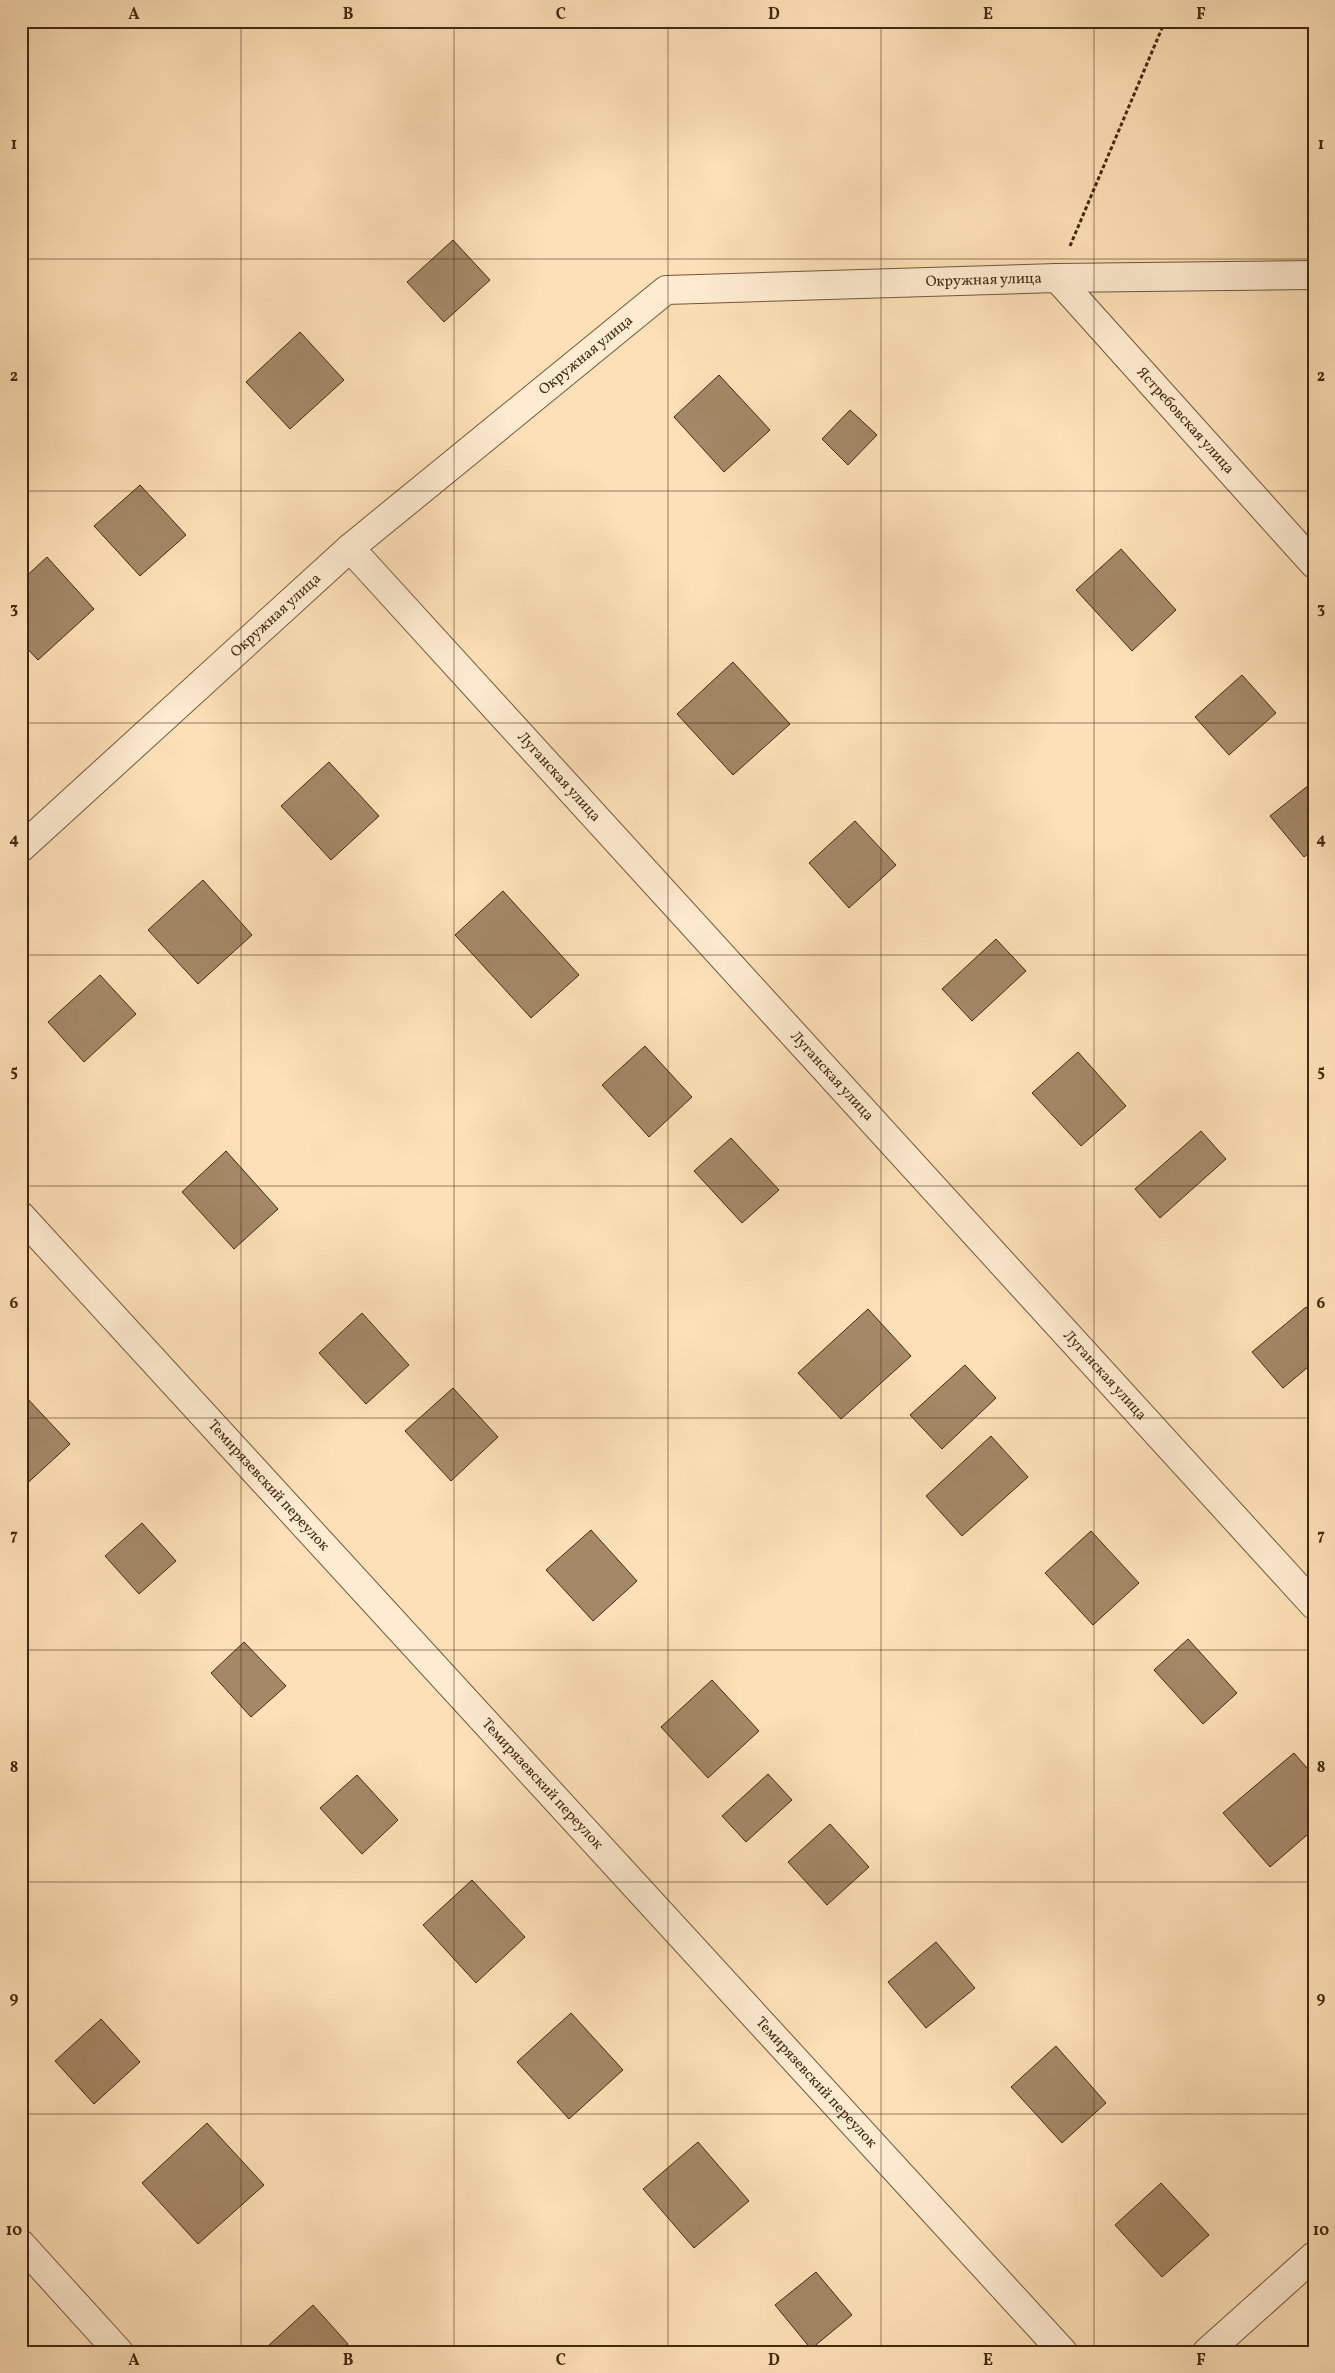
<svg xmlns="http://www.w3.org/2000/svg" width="1335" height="2373" viewBox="0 0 1335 2373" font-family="Vollkorn,serif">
<rect width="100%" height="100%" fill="#fde0b7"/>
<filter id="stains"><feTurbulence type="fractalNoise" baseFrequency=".004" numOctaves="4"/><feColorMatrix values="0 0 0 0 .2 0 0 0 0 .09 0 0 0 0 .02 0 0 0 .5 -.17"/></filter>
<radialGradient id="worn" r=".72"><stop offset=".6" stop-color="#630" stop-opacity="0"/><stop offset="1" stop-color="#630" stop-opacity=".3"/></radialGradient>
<path fill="#a48867" stroke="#432911" d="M453 240 490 280 444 322 407 282Z
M300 332 344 380 290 429 246 382Z
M719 375 770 430 724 472 674 417Z
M850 410 877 435 848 465 822 439Z
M140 485 186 535 140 576 94 526Z
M1121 549 1176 610 1132 651 1076 590Z
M47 557 94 609 38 660 21 642V581Z
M733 662 790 724 733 775 677 714Z
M1242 675 1276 713 1229 755 1195 717Z
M329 762 379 816 331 860 281 806Z
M1314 781V849L1304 857 1270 816Z
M855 821 896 865 849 908 809 863Z
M203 880 252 935 198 984 148 930Z
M503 891 579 975 531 1018 455 935Z
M996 939 1026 971 972 1021 942 989Z
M100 975 136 1014 84 1062 48 1022Z
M645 1046 692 1097 649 1137 602 1085Z
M1078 1052 1126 1106 1081 1146 1032 1093Z
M1201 1131 1226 1159 1160 1218 1135 1189Z
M731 1138 779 1190 742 1223 694 1171Z
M226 1151 278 1209 234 1249 182 1192Z
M1306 1307 1314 1316V1362L1283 1388 1252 1352Z
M868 1309 911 1356 841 1419 798 1373Z
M362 1313 409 1365 366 1404 319 1353Z
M965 1365 996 1398 942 1449 910 1415Z
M453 1388 498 1437 451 1481 405 1431Z
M26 1397 70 1444 21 1489V1401Z
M991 1436 1028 1477 962 1536 926 1496Z
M142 1523 176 1561 139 1594 105 1556Z
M591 1530 637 1581 593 1621 546 1570Z
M1091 1531 1139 1583 1093 1625 1045 1573Z
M1188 1639 1237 1693 1203 1724 1154 1670Z
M244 1642 286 1686 251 1717 211 1673Z
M712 1680 759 1731 708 1778 661 1727Z
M1294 1753 1314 1776V1829L1270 1867 1223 1813Z
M768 1774 792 1800 746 1842 722 1816Z
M357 1775 398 1820 362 1854 320 1808Z
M830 1824 869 1867 827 1905 788 1862Z
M472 1880 525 1937 476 1983 423 1925Z
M936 1942 975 1988 926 2028 888 1982Z
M571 2013 623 2070 569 2119 517 2062Z
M101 2019 140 2062 94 2104 55 2061Z
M1056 2046 1106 2103 1062 2143 1011 2087Z
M207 2123 264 2185 198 2244 142 2183Z
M698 2142 749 2201 694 2248 643 2189Z
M1161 2183 1209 2235 1162 2277 1115 2225Z
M816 2272 852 2315 811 2349 775 2305Z
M313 2305 348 2344 340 2352H273L268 2346Z"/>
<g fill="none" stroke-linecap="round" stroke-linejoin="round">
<g stroke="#72573a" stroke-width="30">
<g id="street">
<path id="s1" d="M1057 278 1314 564"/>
<path id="s2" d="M350 548 1314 1605"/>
<path id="s3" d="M21 848 350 548 666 290 1057 278 1314 275"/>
<path id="s4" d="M21 1216 1063 2352"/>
<path d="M21 2244 119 2352"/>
<path d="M1207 2352 1314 2256"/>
</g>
</g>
<path stroke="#432911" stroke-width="3" stroke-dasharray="4 2.5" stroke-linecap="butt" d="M1070 246 1165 21"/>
<use href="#street" stroke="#feebd0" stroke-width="28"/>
</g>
<path fill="none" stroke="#432911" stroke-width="1" stroke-opacity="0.55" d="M241 21V2352M454 21V2352M668 21V2352M881 21V2352M1094 21V2352M21 259H1314M21 491H1314M21 723H1314M21 955H1314M21 1186H1314M21 1418H1314M21 1650H1314M21 1882H1314M21 2114H1314"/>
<g text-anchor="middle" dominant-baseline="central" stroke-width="4" stroke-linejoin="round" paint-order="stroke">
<g font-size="15" fill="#432911" stroke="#feebd0">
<text stroke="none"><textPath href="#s3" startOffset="1171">Окружная улица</textPath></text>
<text stroke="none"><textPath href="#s3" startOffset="750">Окружная улица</textPath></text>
<text stroke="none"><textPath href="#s1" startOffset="192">Ястребовская улица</textPath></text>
<text stroke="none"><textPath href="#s3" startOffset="345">Окружная улица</textPath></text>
<text stroke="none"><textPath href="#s2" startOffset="310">Луганская улица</textPath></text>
<text stroke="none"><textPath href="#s2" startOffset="715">Луганская улица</textPath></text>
<text stroke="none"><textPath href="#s2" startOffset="1120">Луганская улица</textPath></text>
<text stroke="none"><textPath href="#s4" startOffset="366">Темирязевский переулок</textPath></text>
<text stroke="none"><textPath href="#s4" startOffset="771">Темирязевский переулок</textPath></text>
<text stroke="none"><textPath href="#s4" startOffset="1176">Темирязевский переулок</textPath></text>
</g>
</g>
<rect width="1335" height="2373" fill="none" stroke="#fde0b7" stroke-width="55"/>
<rect x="28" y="28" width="1280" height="2318" fill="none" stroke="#432911" stroke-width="2"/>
<g font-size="16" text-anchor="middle" font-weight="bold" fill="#432911">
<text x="134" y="19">A</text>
<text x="348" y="19">B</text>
<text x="561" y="19">C</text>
<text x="774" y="19">D</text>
<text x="988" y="19">E</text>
<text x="1201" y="19">F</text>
<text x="14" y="149">1</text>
<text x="1321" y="149">1</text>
<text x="14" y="381">2</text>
<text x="1321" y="381">2</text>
<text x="14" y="613">3</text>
<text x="1321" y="613">3</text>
<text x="14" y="844">4</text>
<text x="1321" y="844">4</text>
<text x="14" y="1076">5</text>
<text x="1321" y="1076">5</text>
<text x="14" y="1308">6</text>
<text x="1321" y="1308">6</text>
<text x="14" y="1540">7</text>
<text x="1321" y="1540">7</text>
<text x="14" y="1772">8</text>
<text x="1321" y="1772">8</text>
<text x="14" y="2003">9</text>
<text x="1321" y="2003">9</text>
<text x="14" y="2235">10</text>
<text x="1321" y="2235">10</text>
<text x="134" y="2365">A</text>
<text x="348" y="2365">B</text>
<text x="561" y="2365">C</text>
<text x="774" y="2365">D</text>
<text x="988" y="2365">E</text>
<text x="1201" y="2365">F</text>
</g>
<rect width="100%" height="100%" filter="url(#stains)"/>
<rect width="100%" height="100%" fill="url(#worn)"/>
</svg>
